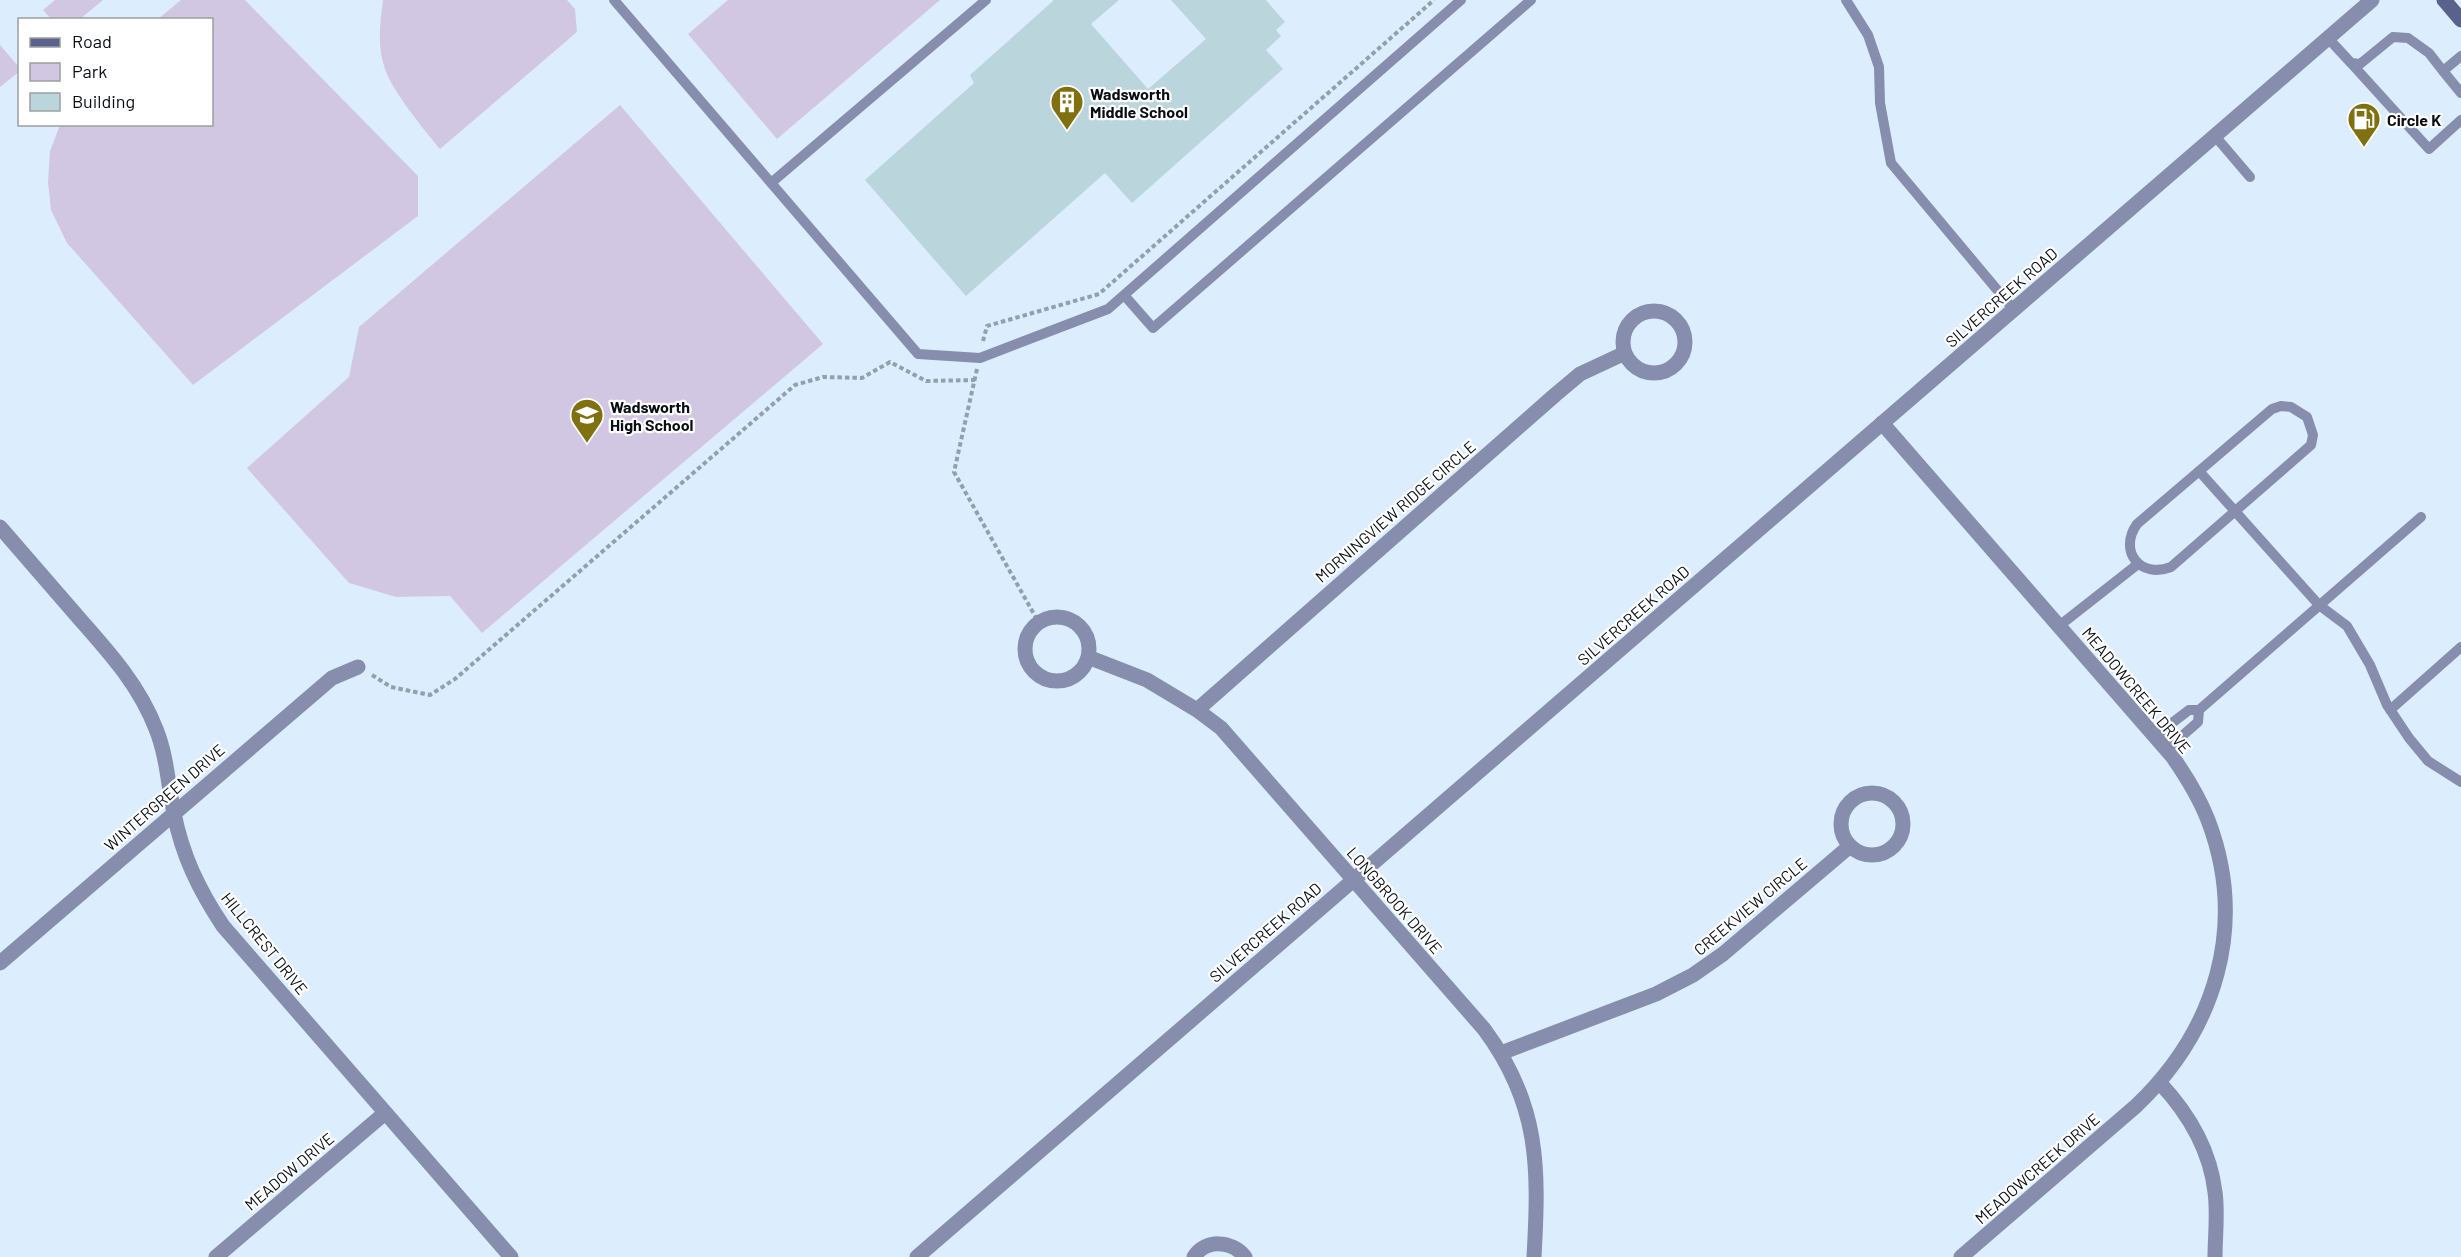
<svg xmlns="http://www.w3.org/2000/svg" width="2461" height="1257" viewBox="0 0 2461 1257" font-family="Barlow,sans-serif">
<rect width="100%" height="100%" fill="#dceefe"/>
<path fill="#d2c7e2" d="M55 0H103L80 19H51L43 10Z
M181 0H245L418 176V216L193 385 67 243 51 210 48 182 50 151 60 125 212 124V20L158 19Z
M383 0H567L575 9 577 32 440 149C425 131 392 91 385 69 377 47 380 23 383 0Z
M728 0H940L777 139 688 34Z
M0 45 19 67 20 71 0 87Z
M620 105 823 344 482 633 450 596 396 597 349 583 247 468 349 377 359 327Z"/>
<path fill="#bbd5dc" d="M1054 0H1119L1091 24 1148 89 1206 39 1171 0H1266L1285 22 1276 30 1281 36 1266 50 1283 69 1132 203 1105 173 966 296 865 180 974 83 970 75Z"/>
<g fill="none" stroke-linecap="round" stroke-linejoin="round">
<path stroke="#92a0ac" stroke-width="4" stroke-dasharray="4.5 3" stroke-linecap="butt" d="M983 341 987 326 1099 294 1434 0
M977 369 954 472 1039 623
M372 675 391 687 430 695 455 679 795 385 823 377 862 378 890 362 926 381 975 380"/>
<path stroke="#878ead" stroke-width="10" d="M614 0 918 354 980 358 1108 309 1461 0
M1846 0 1868 35 1879 67 1880 103 1891 163 2014 310
M2328 38 2351 63 2360 64 2393 37 2408 38 2429 53 2443 71 2461 56
M2351 63 2429 149 2461 120
M2443 71 2461 93
M2215 136 2250 177
M771 183 986 0
M1124 295 1153 328 1531 0
M2281 406 2291 407 2307 417 2313 435 2311 445 2171 567C2140 579 2118 551 2137 524L2272 409Z
M2199 471 2319 605 2347 626 2370 665 2387 705 2409 738 2428 761 2461 782
M2059 626 2138 564
M2390 710 2461 647
M2155 736 2189 710H2199L2421 517
M2167 749 2198 722 2199 710"/>
<path stroke="#878ead" stroke-width="15" d="M1623 342a31 31 0 1 1 62 0a31 31 0 1 1-62 0Z
M1882 423 2172 756C2186 776 2199 797 2208 820 2248 925 2216 1030 2136 1106L1961 1257
M0 527C26 557 52 587 78 617 109 652 139 685 156 729 167 756 168 785 174 813 182 855 199 890 223 926L511 1257
M1025 649a32 32 0 1 1 64 0a32 32 0 1 1-64 0Z
M1088 657 1147 680 1197 710 1221 728 1484 1029C1540 1104 1539 1168 1534 1257
M1197 710 1555 395 1580 374 1625 353
M1841 824a31 31 0 1 1 62 0a31 31 0 1 1-62 0Z
M0 963 332 678 358 667
M1501 1053 1656 994 1693 975 1723 954 1850 846
M2160 1083C2189 1114 2210 1150 2215 1192 2218 1214 2215 1236 2215 1257
M216 1257 385 1113
M1194 1257C1205 1239 1232 1240 1245 1257"/>
<path stroke="#878ead" stroke-width="15" d="M917 1257 2372 0"/>
<path stroke="#59628d" stroke-width="15" d="M2444 0 2461 20"/>
</g>
<defs>
<g id="building-pin" transform="scale(1.725)"><path d="M0 17L-7.5 6A9.5 9.5 0 1 1 7.5 6Z" fill="#81700f" stroke="#fff"/><path d="M-4-6H4V6H1V3H-1V6H-4ZM-2.5-4.3h1.7v1.8h-1.7ZM.8-4.3h1.7v1.8H.8ZM-2.5-1h1.7V.8h-1.7ZM.8-1h1.7V.8H.8Z" fill="#fff"/></g>
<g id="fuel-pin" transform="scale(1.725)"><path d="M0 17L-7.5 6A9.5 9.5 0 1 1 7.5 6Z" fill="#81700f" stroke="#fff"/><path d="M-5.5-6h7V0h2V4h1.3V-2.5L3-4.5l.8-.8L6-3V5H2.5V1h-1V6h-7ZM-4.2-4.7v3.2H.2V-4.7Z" fill="#fff"/></g>
<g id="school-pin" transform="scale(1.725)"><path d="M0 17L-7.5 6A9.5 9.5 0 1 1 7.5 6Z" fill="#81700f" stroke="#fff"/><path d="M0-5L7-2L0 1L-7-2ZM-4 1L0 2.5L4 1V4Q0 6-4 4Z" fill="#fff"/></g>
</defs>
<g fill-rule="evenodd">
<use href="#building-pin" x="1067" y="102"/>
<use href="#fuel-pin" x="2364" y="119"/>
<use href="#school-pin" x="587" y="415"/>
</g>
<g text-anchor="middle" dominant-baseline="central" stroke-width="4.5" stroke-linejoin="round" paint-order="stroke">
<g font-size="16" font-weight="bold" fill="#080e13" stroke="#fff" text-anchor="start">
<text x="1090" y="93">Wadsworth<tspan x="1090" dy="18">Middle School</tspan></text>
<text x="2387" y="119">Circle K</text>
<text x="610" y="406">Wadsworth<tspan x="610" dy="18">High School</tspan></text>
</g>
<g font-size="16" fill="#080e13" stroke="#fff">
<text transform="translate(2001 297) rotate(-41)">SILVERCREEK ROAD</text>
<text transform="translate(1395 511) rotate(-41)">MORNINGVIEW RIDGE CIRCLE</text>
<text transform="translate(1633 615) rotate(-41)">SILVERCREEK ROAD</text>
<text transform="translate(2137 690) rotate(50)">MEADOWCREEK DRIVE</text>
<text transform="translate(164 797) rotate(-41)">WINTERGREEN DRIVE</text>
<text transform="translate(1395 900) rotate(49)">LONGBROOK DRIVE</text>
<text transform="translate(1750 906) rotate(-40)">CREEKVIEW CIRCLE</text>
<text transform="translate(1265 932) rotate(-41)">SILVERCREEK ROAD</text>
<text transform="translate(265 943) rotate(51)">HILLCREST DRIVE</text>
<text transform="translate(2037 1168) rotate(-41)">MEADOWCREEK DRIVE</text>
<text transform="translate(289 1171) rotate(-40)">MEADOW DRIVE</text>
</g>
</g>
<rect x="18" y="18" width="195" height="108" fill="#ffffff" stroke="#9c9fa1" stroke-width="1.5"/>
<rect x="30" y="38" width="30" height="9" fill="#59628d" stroke="#9c9fa1" stroke-width="1.5"/>
<text x="72" y="48" font-size="18" fill="#080e13">Road</text>
<rect x="30" y="63" width="30" height="18" fill="#d2c7e2" stroke="#9c9fa1" stroke-width="1.5"/>
<text x="72" y="78" font-size="18" fill="#080e13">Park</text>
<rect x="30" y="93" width="30" height="18" fill="#bbd5dc" stroke="#9c9fa1" stroke-width="1.5"/>
<text x="72" y="108" font-size="18" fill="#080e13">Building</text>
</svg>
